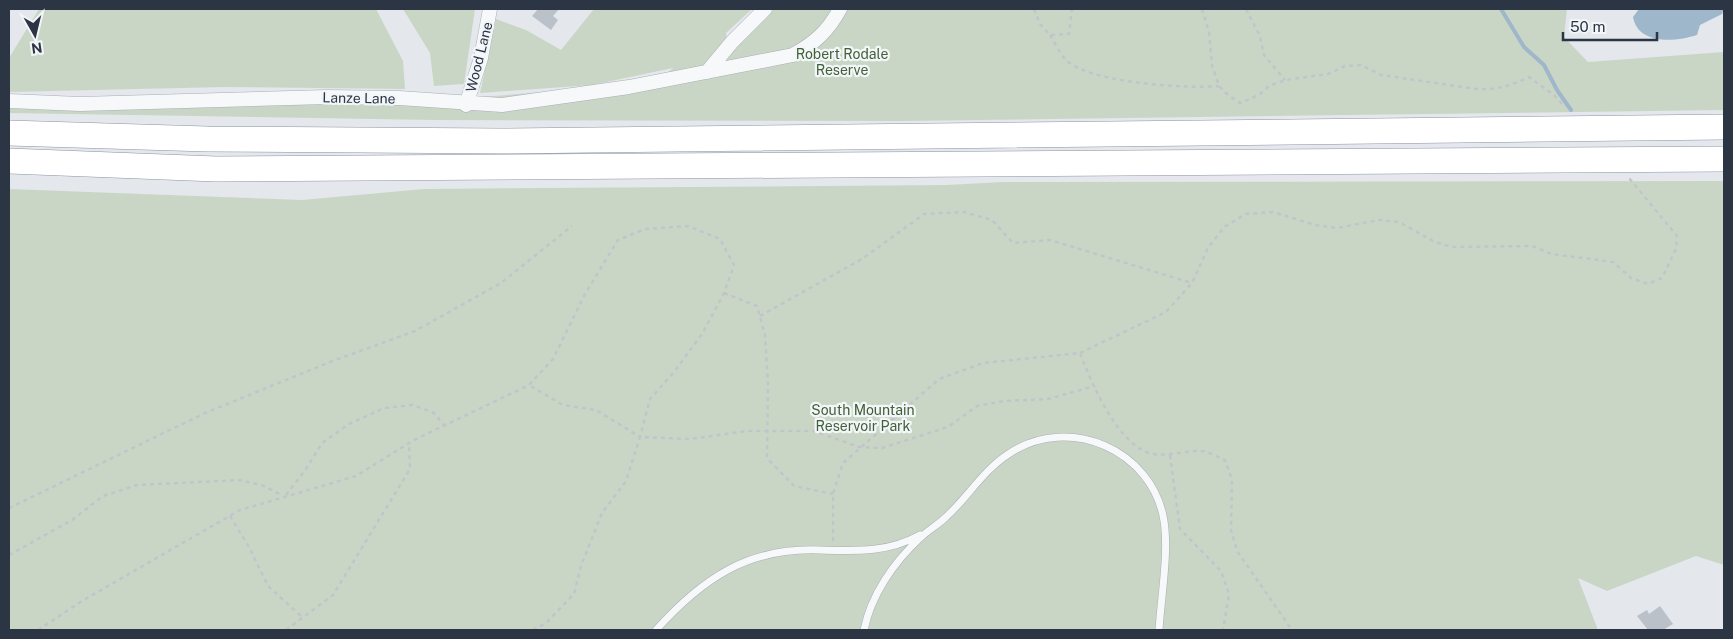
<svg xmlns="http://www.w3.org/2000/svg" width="1733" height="639" viewBox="0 0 1733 639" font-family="'Public Sans',sans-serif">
<rect width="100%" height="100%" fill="#e4e7ec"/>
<path fill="#cad6c5" d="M39 9H376L403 61 405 89 223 87 9 92V58Z
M403 9H475L464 84 434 86 430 53Z
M594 9H752L726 33 729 55 745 32 772 9H1567L1564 37 1588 62 1724 52V110L901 121 433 120 9 113V106L469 98 592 88 665 75 673 68 592 85 480 93 496 19 526 30 561 50Z
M1724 181V565L1696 556 1607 591 1578 578 1598 630H9V189L302 200 424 189 947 185 1003 182Z"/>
<path fill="#9fb7cb" d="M1639 9H1724L1722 14 1700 25 1697 35C1675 42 1638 45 1633 17Z"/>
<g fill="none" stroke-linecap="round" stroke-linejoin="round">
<path stroke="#9fb7cb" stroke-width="4" d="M1501 9 1524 47 1544 65 1557 90 1571 110"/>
</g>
<path fill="#bbc1c9" d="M538 9H559L553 16 558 20 551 30 532 16Z
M1660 606 1673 624 1663 630H1648L1637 616 1647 610 1649 614Z"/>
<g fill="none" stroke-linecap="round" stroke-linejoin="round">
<g stroke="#a9aeb6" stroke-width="8">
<path id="lane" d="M656 630C702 579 748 547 820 550 856 551 887 553 920 535
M864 630C871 595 894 562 920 538 928 530 938 525 946 517 969 496 983 470 1010 453 1069 414 1153 450 1164 521 1169 553 1161 597 1159 630"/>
</g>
<g stroke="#a9aeb6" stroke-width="15">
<path id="street" d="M707 72 732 42 765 9
M9 101 80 104 327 97 399 98 502 105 629 87 793 55C815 43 828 31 840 9
M466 105 481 58 490 9"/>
</g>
<g stroke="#8b95a2" stroke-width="26">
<path id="highway" d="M9 133 207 139 500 141 1724 127
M9 161 216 169 1724 159"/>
</g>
<path stroke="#c1c5cb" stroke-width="2.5" stroke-dasharray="4 4" stroke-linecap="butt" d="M1034 9 1040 24 1050 35 1069 34 1072 9
M1202 9 1209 32 1212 65 1219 86 1228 95 1240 103 1259 95 1269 86 1285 80 1328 74 1345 66 1361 65 1381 75 1476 89C1496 90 1511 86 1529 77L1554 95 1564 106
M1246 9 1260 36 1264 55 1285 80
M1050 35C1055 43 1059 52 1065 59 1087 83 1186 89 1219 86
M724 293 757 306 765 335 768 383 767 458 794 486 833 494
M760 316 862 259 924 214 964 212 992 220 1013 243 1050 240 1192 283
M1080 353 1166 312 1192 283 1208 248 1224 227 1246 214 1273 212 1315 225 1337 228 1379 220 1399 222 1435 242 1452 247 1532 246 1552 254 1613 262 1631 278 1648 284 1662 278 1676 249 1677 236 1629 178
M1170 455 1180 529 1221 571 1229 594 1223 630
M286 495 306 469 322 443 349 424 384 408 413 405 434 413 444 425
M9 508 205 413 330 362 415 331 501 283 572 226
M230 516 249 547 268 586 302 617
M833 541V494L843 463 939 379 983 363 1080 353C1091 382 1119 449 1154 454 1170 457 1193 448 1207 452 1213 454 1219 458 1225 460L1232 480 1231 530 1237 551 1292 630
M9 555 72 520 103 496 137 485 240 480 264 486 283 496
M38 630 82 601 240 510 356 476 414 440 529 385 553 359 585 294 618 240 645 229 688 226 720 239 734 265 724 293 702 334 674 372 650 399 640 437 596 410 563 405 529 385
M286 630 333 595 410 469 409 443
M533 630 546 623 574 594 581 566 602 513 626 481 640 437 690 439 747 431H814L859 447 882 448 948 427 977 406 1004 401 1048 399 1095 386"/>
<use href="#lane" stroke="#f6f8fa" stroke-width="7"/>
<use href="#street" stroke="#f6f8fa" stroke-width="14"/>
<use href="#highway" stroke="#fff" stroke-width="25"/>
</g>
<g text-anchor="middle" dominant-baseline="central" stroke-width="4.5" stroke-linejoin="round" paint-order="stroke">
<g font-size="14" fill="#426038" stroke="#f3f6f9">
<text x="842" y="54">Robert Rodale<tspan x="842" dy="16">Reserve</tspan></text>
<text x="863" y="410">South Mountain<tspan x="863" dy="16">Reservoir Park</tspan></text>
</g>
<g font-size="14" fill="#2b3544" stroke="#f3f6f9">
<text transform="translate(479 57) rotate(-76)">Wood Lane</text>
<text transform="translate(359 98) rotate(1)">Lanze Lane</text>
</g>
</g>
<rect width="1733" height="639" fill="none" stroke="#2b3544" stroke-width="20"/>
<g transform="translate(35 35) rotate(172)" stroke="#f3f6f9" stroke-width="4" paint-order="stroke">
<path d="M0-4L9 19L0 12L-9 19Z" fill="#2b3544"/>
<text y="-8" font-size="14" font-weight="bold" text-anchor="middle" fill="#2b3544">N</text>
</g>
<path d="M1563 32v8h94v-8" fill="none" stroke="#2b3544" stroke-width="2.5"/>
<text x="1570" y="32" font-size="15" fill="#2b3544" stroke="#f3f6f9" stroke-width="4" paint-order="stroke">50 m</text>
</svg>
